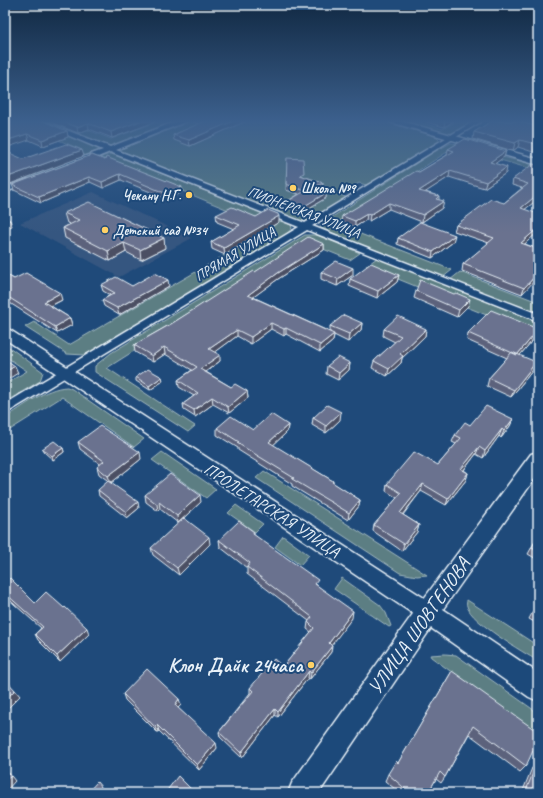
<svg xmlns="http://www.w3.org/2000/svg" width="543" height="798" viewBox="0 0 543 798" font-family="Caveat,sans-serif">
<rect width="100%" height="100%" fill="#1f4a7a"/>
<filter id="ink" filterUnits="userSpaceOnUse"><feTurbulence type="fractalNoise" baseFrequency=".025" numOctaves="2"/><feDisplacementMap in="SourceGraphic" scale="8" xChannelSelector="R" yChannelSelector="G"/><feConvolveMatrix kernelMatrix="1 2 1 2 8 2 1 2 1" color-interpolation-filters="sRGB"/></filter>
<g filter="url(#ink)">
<path fill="#365680" d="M93 192 192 238 119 277 20 223Z"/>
<path fill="#5b7e83" stroke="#a2b8be" d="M159 121H180L119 145 107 146 70 131 80 127 111 139Z
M192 121H382L437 137 441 141 370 186 359 183 340 195 348 198 312 220 299 221 121 151 123 148Z
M402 121H415L443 129 456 121H473L455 132 448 134Z
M39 125 97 147 99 150 5 187V177L80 149 30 128Z
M451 143 460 144 502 157 538 165V171L455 147 335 224 452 270 442 278 321 228V224L326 221 434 152Z
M112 154 291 225 292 228 287 234 85 355 67 354 25 327 34 322 69 345 272 228 100 157Z
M305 235H317L360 253 350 260 306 242 107 368 195 426 188 432 95 372V366L111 353Z
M377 258 538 322V336L366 266Z
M460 272 538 302V314L450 280Z
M5 344 43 372 40 381 5 402V384L27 371 5 356Z
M67 387 72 389 144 439 134 447 62 397 5 433V418C23 407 45 388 67 387Z
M162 452 216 489 206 498 152 460Z
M264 471 427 575 417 576 400 573 256 478Z
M236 505 263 524 255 532 228 513Z
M283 536 309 555 300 565 275 547Z
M342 578 380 605 386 613 391 626 389 627 334 589Z
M467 600 538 646V661C523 652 471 622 467 606 466 604 467 602 467 600Z
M445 654 456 655 538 713V735L431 657 430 655Z"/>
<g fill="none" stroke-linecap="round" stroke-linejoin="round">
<g stroke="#e8f1f8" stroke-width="3">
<path id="minor" d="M34 121H43L110 147 177 121H187L116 150 305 223 474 121H482L312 226 538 314V321L307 230 5 414V404L299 227 110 152 83 163H77V159L103 150Z
M28 179 32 181 31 183 5 192V187Z"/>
</g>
<g stroke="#e8f1f8" stroke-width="3">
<path id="tertiary" d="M387 121H401L538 159V165Z
M5 329 10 330 435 605 438 612 435 619 428 622 421 619 5 339Z"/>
</g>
<g stroke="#e8f1f8" stroke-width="3">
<path id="secondary" d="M538 452V474L443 609 538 673V701L529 697 431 628 319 793H288L292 783 420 604 531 454Z"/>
</g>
<use href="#minor" fill="#1f4a7a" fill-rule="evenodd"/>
<use href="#tertiary" fill="#1f4a7a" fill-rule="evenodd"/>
<use href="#secondary" fill="#1f4a7a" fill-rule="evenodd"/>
</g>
<path fill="#5c627b" stroke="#e8f1f8" d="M5 121 67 131 68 137 43 146 29 140Z
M48 121H157L112 138 89 129 78 133Z
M190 121H246L190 146 174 140 173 135 199 124Z
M426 121H454L444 127 426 122Z
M492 121H527L524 123 538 148 533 152 518 147 513 151 473 139 474 132Z
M448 149 506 151 504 157 495 163 506 173 484 188 449 177 425 192 439 196V200L442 208 422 222 389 209 369 221 366 220 355 227 341 222 342 216 419 172 447 155Z
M92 155 182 192 168 199 121 180 103 188 90 182 41 203 14 190 12 185Z
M287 158 303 176 323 183 322 189 319 190 326 193V198L302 212 288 207V201L299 194 286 190Z
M538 165V199L525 209V244L538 249 522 294 462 271 463 264 489 243 454 231 456 225 504 203 522 188 512 185 513 179Z
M64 213 165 248 141 260 126 252 110 261 65 238 63 228 70 224 67 223Z
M216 215 256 217 279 222 225 255 212 249 211 242 234 229 217 222Z
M398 238 453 242 432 258 397 244Z
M324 244V250L278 279 253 297 330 332V326L362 323 361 330 348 342 334 335 333 341 320 352 286 334 284 336 271 329 251 344 237 336 215 352 220 361 206 372 231 387 247 391 248 398 229 413 213 404 195 417 184 410 183 404 194 396 179 387 178 380 192 370 165 354 153 362 135 352 134 345 171 324 255 272Z
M321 272 353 275 337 286 321 279Z
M5 274 14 279 62 300 51 306 70 318 72 325 57 333 5 300Z
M399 275 397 282 377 298 349 286 350 279Z
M101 285 132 286H169L119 315 104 306 102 300 110 295 103 291Z
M416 291 468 306 457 317 414 298Z
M384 329H426L425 336 402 358 401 363 387 376 372 368 374 361 395 342 383 336Z
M538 329V331L536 336 520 355 533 370 511 397 487 386 489 378 507 358 467 340 468 333Z
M350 363 349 370 338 380 326 374 327 366Z
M136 377H162L163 381 150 390 136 381Z
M313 418 340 420 326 433 312 425Z
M513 419 510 426 501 438 499 436 483 458 476 454 464 470 468 473 466 480 446 505 421 491 403 515 419 525 417 532 402 551 373 531 374 525 397 498 386 491 387 484 438 465 456 444 452 442 455 435 470 425Z
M288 425 287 432 273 445 333 481V483L360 500 359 506 348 520 292 486V484L238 450V448L217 435V428L253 430Z
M78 442 141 459 111 483 99 474 97 467 100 464 80 449Z
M63 448 64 452 53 460 44 452 42 449Z
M98 490 139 508 127 518 99 496Z
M145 495 201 502 178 523 160 509 158 511 146 502Z
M254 532V535L317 585 352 618 331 645V652L310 679 308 678 278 717 275 715 242 758 220 737 219 732 250 693V688L283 667 311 632 307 629 308 622 309 621 247 574V568L220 547 219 540Z
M538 536V560L528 554Z
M210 544 179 575 153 555 151 548Z
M5 583 35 603 89 634 60 662 38 640 35 634 41 628 5 596Z
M538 602V624L529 619Z
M452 671 526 766 520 772 469 734 445 777 441 783 436 779 428 793H400L385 781 388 774 398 763Z
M123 694 181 705 178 708 217 748 199 770 159 731 157 732 125 700Z
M537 763 538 793H522L532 768Z"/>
<path fill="#4b5064" stroke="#e8f1f8" d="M140 121H157L112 138 111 132Z
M233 121H246L190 146 189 140Z
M445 121H454L444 127Z
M518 121H527L516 129Z
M88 123 89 129 78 133 77 127Z
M67 131 68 137 43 146 42 140Z
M27 134 29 140 5 148V141Z
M520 140 518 147 513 151 515 143Z
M538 143V148L533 152 535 144Z
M82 150 84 156 10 184 8 177Z
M506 151 504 157 489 168 490 162Z
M507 167 506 173 484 188 486 182Z
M5 171 7 177 5 178Z
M450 171 449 177 418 197 419 191Z
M120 174 121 180 103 188 102 182Z
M89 177 90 182 41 203 39 197Z
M323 183 322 189 313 194V188Z
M182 187V192L168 199 167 194Z
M326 193V198L302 212 303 207Z
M538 194V199L519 214 521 208Z
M444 201 442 208 422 222 423 215Z
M389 203V209L369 221 370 215Z
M367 214 366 220 355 227V221Z
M279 216V222L225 255 224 248Z
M10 220 12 226 5 229V222Z
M538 228V232L519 249 521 243Z
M455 235 453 242 432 258 433 252Z
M164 238 165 248 141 260 140 250Z
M124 243 126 252 110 261 108 251Z
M324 244V250L278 279 248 301V295L278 273Z
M353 268V275L337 286 338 279Z
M538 273V277L522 294 524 288Z
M399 275 397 282 377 298 378 291Z
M168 280 169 286 119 315 117 308Z
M60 293 62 300 46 308 44 302Z
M470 299 468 306 457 317 459 310Z
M70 318 72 325 57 333 55 327Z
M271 323V329L251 344V337Z
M362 323 361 330 348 342 349 334Z
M286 328V334L284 336V329Z
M426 329 425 336 402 358 401 363 387 376 389 369 400 354Z
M237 330V336L210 356 209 349Z
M538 330 536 336 515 361 517 355Z
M334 334 333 341 320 352V345Z
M164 347 165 354 153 362 152 356Z
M220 355V361L201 375 200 369Z
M536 362 533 370 511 397 514 390Z
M350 363 349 370 338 380 339 373Z
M15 366 18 373 5 381V372Z
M162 377 163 381 150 390 149 386Z
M247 391 248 398 229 413 228 407Z
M212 397 213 404 195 417 194 410Z
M341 412 340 420 326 433V426Z
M513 419 510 426 501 438 504 431Z
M288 425 287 432 269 449V442Z
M502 429 499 436 483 458 485 451Z
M479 447 476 454 459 476 461 469Z
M63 448 64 452 53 460 52 456Z
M140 452 141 459 111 483 108 476Z
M468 473 466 480 446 505 448 499Z
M423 484 421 491 398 520 400 513Z
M200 495 201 502 178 523 177 516Z
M360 500 359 506 348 520 349 513Z
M138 502 139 508 127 518 126 512Z
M159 502 160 509 158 511 157 504Z
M419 525 417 532 402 551 404 544Z
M209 537 210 544 179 575 177 568Z
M353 611 352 618 328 650 329 643Z
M87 628 89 634 60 662 57 656Z
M332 646 331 652 310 679 311 673Z
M309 671 308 678 278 717V712Z
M15 690 20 696 5 711V700Z
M179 699 181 705 176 710 175 705Z
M275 709V715L242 758 241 753Z
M157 725 159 731 157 732 155 727Z
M216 743 217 748 199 770 197 765Z
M5 768 15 781 6 791 8 793H7L5 791Z"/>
<path fill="#6b728f" stroke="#e8f1f8" d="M5 121H43L67 131 42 140 27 134 5 141Z
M61 121H140L111 132 88 123 77 127Z
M205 121H233L189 140 173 135Z
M492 121H518L538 127V143L535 144 520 140 515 143 474 132Z
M465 139 506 151 490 162 507 167 486 182 450 171 419 191 439 196 436 199 444 201 423 215 389 203 370 215 367 214 355 221 342 216 416 171 419 172 454 151 448 149Z
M66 144 82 150 8 177 5 171V151L23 159Z
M92 155 105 160 106 157 182 187 167 194 120 174 102 182 89 177 39 197 12 185Z
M287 158 303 159 304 173 300 175 323 183 313 188 326 193 303 207 288 201 305 191 286 184Z
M533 164 538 165V194L521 208 538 214V228L521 243 538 249V273L524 288 463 264 494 238 456 225 491 199 504 203 528 184 513 179Z
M89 202 164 238 140 250 124 243 108 251 63 228 79 220 64 213Z
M232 207 256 217 268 210 278 214 279 216 224 248 211 242 240 225 216 215Z
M5 217 10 220 5 222Z
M420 222 455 235 433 252 398 238Z
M308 237 324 244 278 273 248 295 334 334 320 345 286 328 284 329 271 323 251 337 237 330 209 349 220 355 200 369 231 387 235 384 247 391 228 407 212 397 194 410 183 404 198 393 178 380 197 367 164 347 152 356 134 345 171 324 254 271 255 272Z
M336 261 353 268 338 279 321 272Z
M371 263 399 275 378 291 350 279Z
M26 273 60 293 44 302 70 318 55 327 5 295V274L14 279Z
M155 273 168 280 117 308 102 300 115 293 101 285 116 277 132 286Z
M420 280 454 294 456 293 470 299 459 310 416 291Z
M491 310 538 329V330L517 355 468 333Z
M344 315 362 323 349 334 330 326Z
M398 316 426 329 400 354 403 356 389 369 374 361 401 336 384 329Z
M512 352 536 362 514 390 489 378Z
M338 357 350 363 339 373 327 366Z
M5 359 15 366 5 372Z
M148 369 162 377 149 386 136 377Z
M327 405 341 412 326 426 313 418Z
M486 406 513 419 504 431 502 429 485 451 479 447 461 469 468 473 448 499 423 484 400 513 419 525 404 544 374 525 401 493 387 484 414 452 438 465 461 438 455 435 465 422 470 425Z
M271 414 288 425 269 442 333 481 332 482 360 500 349 513 292 479 294 478 237 443 239 442 217 428 231 416 253 430Z
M100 426 140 452 108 476 97 467 104 461 78 442Z
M54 441 63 448 52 456 42 449Z
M170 474 200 495 177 516 159 502 157 504 145 495Z
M108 481 138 502 126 512 98 490Z
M184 518 209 537 177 568 151 548Z
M239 521 254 532 253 534 318 580 315 584 353 611 329 643 332 646 311 673 309 671 278 712 275 709 241 753 219 732 253 691 250 688 274 659 283 667 314 628 308 622 312 617 247 567 250 563 219 540Z
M538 536V551L532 547Z
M10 578 35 603 46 592 64 608 65 607 87 628 57 656 35 634 43 627 5 593V583Z
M538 603V615L533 612Z
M147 669 179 699 175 705 216 743 197 765 157 725 155 727 123 694Z
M452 671 538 732V740L526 766 473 726 445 777 440 772 428 793H410L388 774 396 761 398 763Z
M5 679 15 690 5 700Z
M537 763 538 764V793H525Z
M5 769 11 776 5 782Z
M178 776 195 793H165Z
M97 782 106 793H87Z"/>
</g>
<linearGradient id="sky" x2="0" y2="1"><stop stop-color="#112943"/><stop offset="0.52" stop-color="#3c608d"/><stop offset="1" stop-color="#3c608d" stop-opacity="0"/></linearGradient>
<rect width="543" height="233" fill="url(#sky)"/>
<g fill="#ffd166" stroke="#1f4a7a" stroke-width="1.5">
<circle cx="293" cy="188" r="4"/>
<circle cx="189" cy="195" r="4"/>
<circle cx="105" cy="230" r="4"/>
<circle cx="311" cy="665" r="4"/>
</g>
<g text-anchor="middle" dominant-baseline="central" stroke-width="4" stroke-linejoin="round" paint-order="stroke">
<g font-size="14" font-weight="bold" fill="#e8f1f8" stroke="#1f4a7a" text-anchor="start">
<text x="301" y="188">Школа №9</text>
<text x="181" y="195" text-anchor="end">Чекану Н.Г.</text>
<text x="113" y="230">Детский сад №34</text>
</g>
<g font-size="14" fill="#e8f1f8" stroke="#1f4a7a">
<text transform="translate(304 212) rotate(21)">ПИОНЕРСКАЯ УЛИЦА</text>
<text transform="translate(235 254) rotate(-31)">ПРЯМАЯ УЛИЦА</text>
</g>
<g font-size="17" fill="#e8f1f8" stroke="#1f4a7a">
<text transform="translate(272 510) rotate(33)">ПРОЛЕТАРСКАЯ УЛИЦА</text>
</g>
<g font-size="20" fill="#e8f1f8" stroke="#1f4a7a">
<text transform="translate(419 626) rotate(-55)">УЛИЦА ШОВГЕНОВА</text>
</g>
<g font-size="20" font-weight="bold" fill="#e8f1f8" stroke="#1f4a7a" text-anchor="end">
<text x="303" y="665">Клон Дайк 24часа</text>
</g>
</g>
<rect width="543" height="798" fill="none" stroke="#1f4a7a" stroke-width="20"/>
<rect x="10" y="10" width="523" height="778" fill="none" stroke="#e8f1f8" stroke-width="1.5" filter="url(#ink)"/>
</svg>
